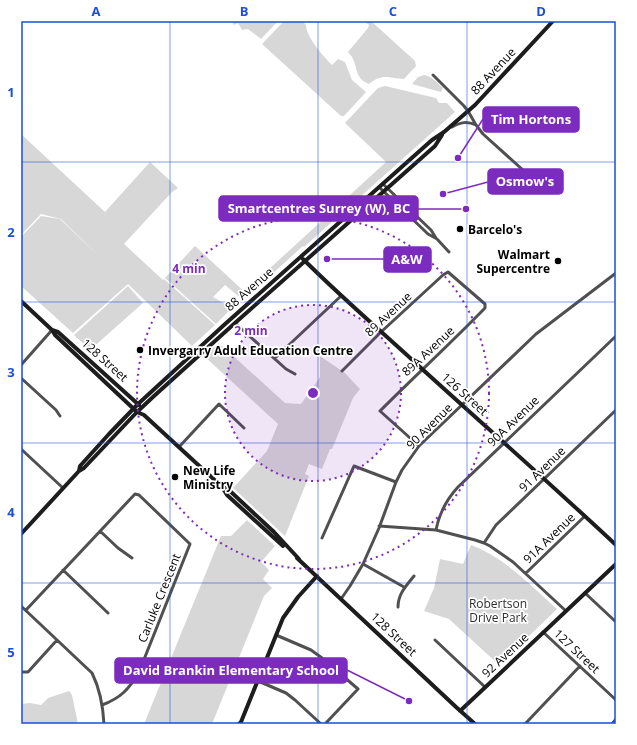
<svg xmlns="http://www.w3.org/2000/svg" width="637" height="745" viewBox="0 0 637 745" font-family="'Open Sans',sans-serif">
<rect width="100%" height="100%" fill="#fff"/>
<path fill="#d7d7d7" d="M231 21H278L261 39 248 29 242 30 238 23 234 25Z
M284 21H302L306 25C306 37 324 57 332 65L338 59 345 62 352 80 366 92 344 116H341L262 44Z
M364 21H371L415 61 416 66 404 79C388 78 383 73 369 84 354 78 358 67 352 57 351 55 349 54 348 52L368 28 369 25Z
M424 75C432 76 437 83 443 88L441 92 412 84 418 77Z
M385 86 436 98 439 103H447L455 112 304 247 303 246 250 294 245 291 386 162 345 123 378 88Z
M21 134 105 212 150 162 178 188 172 192 124 244 163 280 164 279 215 325 192 346 128 284 73 333 21 286V237L41 216 60 219 101 258 61 219 41 214 21 235Z
M195 246 248 295 243 300 225 285 213 297 232 308 216 324 165 278Z
M128 286 143 303 90 350 74 335Z
M219 343 285 403 301 404 320 377V356L345 373 360 389 353 398 332 449H330L322 469 309 464 305 474 309 476 285 536 233 488 267 451 278 424 204 356Z
M247 520 275 546 261 562 269 570 263 579 272 588 264 596 212 724H144L221 536H231Z
M471 545C503 556 532 587 557 609L499 665 449 619 424 611 434 588 440 559 463 564Z
M69 691 72 695 78 724H21V704L30 703 41 705 48 698Z"/>
<g fill="none" stroke-linecap="round" stroke-linejoin="round">
<path stroke="#505050" stroke-width="3" d="M433 75 464 106 468 111 476 125 483 134 524 171
M452 127C461 122 467 121 476 125
M383 184 431 230 436 238
M379 187 428 234 437 239 449 252
M235 323 286 369 295 374
M275 358 341 296
M21 365 52 330
M342 371 381 332 443 275 448 272 485 304V308C451 343 415 376 380 411L419 446
M21 378 56 410 60 416
M179 447 219 404 244 428
M21 449 63 488
M379 526 436 530 475 540 484 543 490 546 513 562 566 611
M436 530C439 514 447 499 458 487L616 336
M100 531 118 548 132 558
M322 538 354 466 396 482
M484 543 496 525 616 410
M363 564 404 587
M63 570 108 613
M526 573 585 516
M585 593 616 622
M341 599 350 586 363 564 379 528 396 482 402 470 419 446 536 334 616 273
M21 606 92 673C100 689 103 706 104 724
M398 607C398 594 406 586 414 576
M26 610 135 494 139 495 190 544 139 672C129 689 121 698 102 705
M543 632 616 700
M276 635 311 650 322 658 358 689 325 724
M435 640 485 687
M21 672H28L57 640
M258 681 286 693 295 700 321 724
M525 724 580 666
M612 724 616 719"/>
<path stroke="#1d1d1d" stroke-width="4" d="M303 259C341 297 382 332 421 368 486 427 552 485 616 545
M21 301 52 330 55 335 137 412 144 415 220 485 230 491 274 532 299 559
M52 330 58 332 139 405
M79 471 80 466 109 434 138 404 224 325 432 140 444 132 475 105 553 21
M222 487 227 495 261 526 283 546
M21 534 79 471 84 468 137 412 154 396 235 323 435 146 442 135
M297 558 456 707 475 724
M460 711 616 564
M239 724 241 722 283 618 298 597 317 576"/>
</g>
<path fill="none" stroke="#1d4ed8" stroke-width="1" stroke-opacity="0.55" d="M170 21V724M318 21V724M467 21V724M21 162H616M21 302H616M21 443H616M21 583H616"/>
<circle cx="313" cy="393" r="88" fill="#7b2cbf" fill-opacity=".12"/>
<g fill="none" stroke="#7b2cbf" stroke-width="2" stroke-dasharray="2 4">
<circle cx="313" cy="393" r="88"/>
<circle cx="313" cy="393" r="176"/>
</g>
<g fill="#000" stroke="#fff" stroke-width="1.5">
<circle cx="460" cy="229" r="4"/>
<circle cx="558" cy="261" r="4"/>
<circle cx="140" cy="350" r="4"/>
<circle cx="175" cy="477" r="4"/>
</g>
<g text-anchor="middle" dominant-baseline="central" stroke-width="3.5" stroke-linejoin="round" paint-order="stroke">
<g font-size="12" fill="#000" stroke="#fff">
<text transform="translate(493 71) rotate(-47)">88 Avenue</text>
<text transform="translate(249 289) rotate(-41)">88 Avenue</text>
<text transform="translate(388 314) rotate(-43)">89 Avenue</text>
<text transform="translate(428 351) rotate(-43)">89A Avenue</text>
<text transform="translate(105 360) rotate(42)">128 Street</text>
<text transform="translate(465 394) rotate(42)">126 Street</text>
<text transform="translate(513 421) rotate(-44)">90A Avenue</text>
<text transform="translate(429 426) rotate(-45)">90 Avenue</text>
<text transform="translate(542 469) rotate(-44)">91 Avenue</text>
<text transform="translate(549 538) rotate(-44)">91A Avenue</text>
<text transform="translate(159 598) rotate(-68)">Carluke Crescent</text>
<text transform="translate(394 634) rotate(43)">128 Street</text>
<text transform="translate(577 651) rotate(43)">127 Street</text>
<text transform="translate(505 655) rotate(-43)">92 Avenue</text>
</g>
<g font-size="12" font-weight="bold" fill="#000" stroke="#fff" text-anchor="start">
<text x="468" y="229">Barcelo's</text>
<text x="550" y="254" text-anchor="end">Walmart<tspan x="550" dy="14">Supercentre</tspan></text>
<text x="148" y="350">Invergarry Adult Education Centre</text>
<text x="183" y="470">New Life<tspan x="183" dy="14">Ministry</tspan></text>
</g>
<g font-size="12" fill="#2e2e2e" stroke="#fff">
<text x="498" y="603">Robertson<tspan x="498" dy="14">Drive Park</tspan></text>
</g>
</g>
<circle cx="313" cy="393" r="6" fill="#7b2cbf" stroke="#fff" stroke-width="2"/>
<g font-size="12" text-anchor="middle" font-weight="bold" fill="#7b2cbf" stroke="#fff" stroke-width="3.5" stroke-linejoin="round" paint-order="stroke">
<text x="189" y="273">4 min</text>
<text x="251" y="335">2 min</text>
</g>
<path fill="none" stroke="#7b2cbf" stroke-width="1.5" d="M458 158L483 119M443 194L488 182M466 209L418 209M327 259L384 259M409 701L347 670"/>
<g fill="#7b2cbf" stroke="#fff" stroke-width="1.5">
<circle cx="458" cy="158" r="4"/>
<circle cx="443" cy="194" r="4"/>
<circle cx="466" cy="209" r="4"/>
<circle cx="327" cy="259" r="4"/>
<circle cx="409" cy="701" r="4"/>
</g>
<g fill="#7b2cbf" stroke="#7b2cbf" stroke-width="1.5">
<rect x="483" y="107" width="96" height="25" rx="4"/>
<rect x="488" y="169" width="75" height="25" rx="4"/>
<rect x="219" y="196" width="199" height="25" rx="4"/>
<rect x="384" y="247" width="47" height="25" rx="4"/>
<rect x="115" y="658" width="232" height="25" rx="4"/>
</g>
<g font-size="13" text-anchor="middle" font-weight="bold" fill="#fff">
<text x="531" y="124">Tim Hortons</text>
<text x="525" y="186">Osmow's</text>
<text x="319" y="213">Smartcentres Surrey (W), BC</text>
<text x="407" y="264">A&amp;W</text>
<text x="231" y="675">David Brankin Elementary School</text>
</g>
<rect width="637" height="745" fill="none" stroke="#ffffff" stroke-width="44"/>
<rect x="22" y="22" width="593" height="701" fill="none" stroke="#1d4ed8" stroke-width="1.5"/>
<g font-size="13" text-anchor="middle" font-weight="bold" fill="#1d4ed8">
<text x="96" y="16">A</text>
<text x="244" y="16">B</text>
<text x="393" y="16">C</text>
<text x="541" y="16">D</text>
<text x="11" y="97">1</text>
<text x="11" y="237">2</text>
<text x="11" y="377">3</text>
<text x="11" y="517">4</text>
<text x="11" y="657">5</text>
</g>
</svg>
